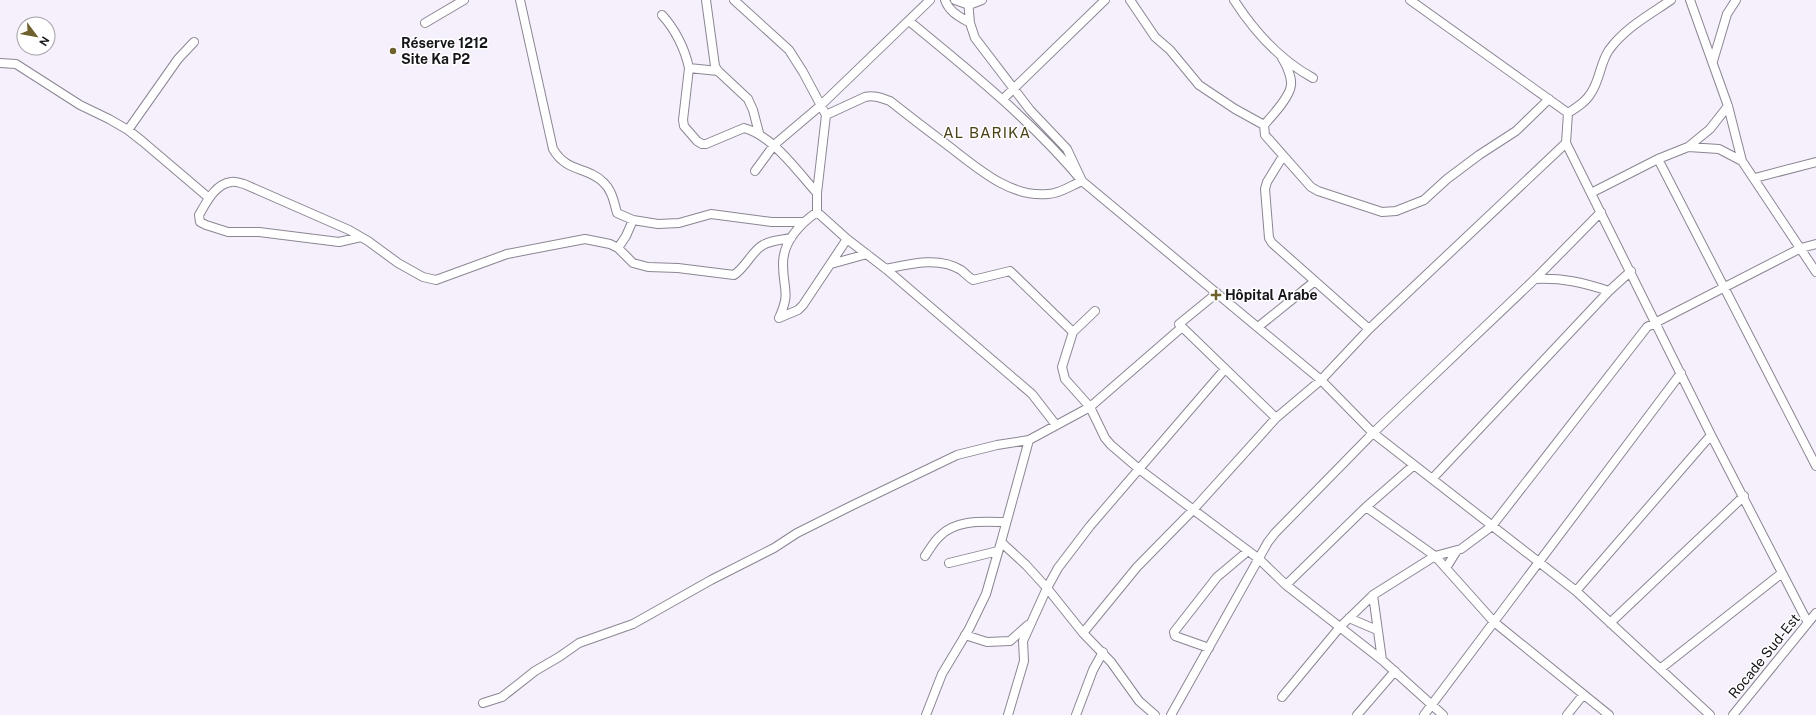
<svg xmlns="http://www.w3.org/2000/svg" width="1816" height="715" viewBox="0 0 1816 715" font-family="'Public Sans',sans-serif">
<rect width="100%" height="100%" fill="#f6f0fd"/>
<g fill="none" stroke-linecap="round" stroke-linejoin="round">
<g stroke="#8b8692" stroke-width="10">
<path id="minor" d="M520 0 553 149C567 173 587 166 603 182 612 190 614 202 617 213L633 220 658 224 679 223 711 214 772 222H803
M706 0 715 66 718 71 748 99 753 110 759 133
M734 0 789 50 803 72 826 115 817 193V212L847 239 886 269 1032 394 1056 425
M945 0C949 12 960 17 970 23
M955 0 969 5 982 0
M1130 0 1155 37 1170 50 1199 85 1235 109 1264 125
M1234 0C1254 31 1280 60 1313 78
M1410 0 1568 113
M1671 0C1649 15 1625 28 1609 50 1600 63 1600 80 1591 93 1586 102 1576 108 1568 113L1566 143 1711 435 1808 623
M1690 0 1728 106 1742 161 1816 272
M662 15C675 29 685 49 689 68L683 120 684 126 697 141 702 144H706L744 128C773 136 797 171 817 193
M909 21C970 71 1031 120 1082 181L1321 380 1373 433 1576 591 1710 715
M425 23 464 0
M1282 58C1286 64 1292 77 1291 85 1290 97 1272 116 1264 125L1265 135 1311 187 1318 191 1382 212 1396 211 1424 200 1447 179 1479 155 1516 131 1549 99
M1713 61 1727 14 1736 0
M0 63 16 64 80 105 109 119 128 130 142 141 209 198
M689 68 718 71
M1003 99 1105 0
M826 115 865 97C875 95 881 98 890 101 909 116 927 130 946 144 975 166 1009 198 1048 194 1060 194 1072 185 1082 181L1067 149 1030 110 975 38 970 23 968 0
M128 130 178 59 194 42
M1688 147 1719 149 1742 161
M1283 156 1267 182 1265 189 1269 238 1272 243 1369 329
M1658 159 1816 466
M755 171 774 145 820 106 930 0
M1755 178 1816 162
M1591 193 1658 159 1688 147 1710 129 1728 106
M361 237 339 242 259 232H228L206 225 200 222 199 215C206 203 215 184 231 182 235 181 240 183 244 184L349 230 368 241 398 263 423 277 436 280 507 254 585 239 610 244 618 248 626 236 633 220
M618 248 633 263 648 267 678 268 734 275C746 267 752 251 763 245 771 240 782 240 791 238
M831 264 867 254
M886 269C909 264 939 256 961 270 965 273 968 277 973 280L1010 271 1073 332
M1535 279C1564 278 1581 282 1609 291
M1095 311 1073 332 1062 367 1065 379 1090 407 1105 438 1111 445 1139 469 1259 559 1286 585 1382 660 1443 715
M779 318C791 292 783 290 783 264 783 242 800 224 817 212
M779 318 798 310 803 305 847 239
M1179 324 1276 418
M1179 324 1217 293
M1258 327 1315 281
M1432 479 1609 291 1631 271
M1366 507 1435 556 1494 622 1609 715
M1001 542 1029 440
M925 556C930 549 934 541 940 536 956 519 984 522 1005 522
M949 563 998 551
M1446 568 1456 552
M1286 585 1366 507 1414 465
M1576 591 1711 435
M1373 595 1382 660
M1349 618 1377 630
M1610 623 1744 496
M1083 633 1047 588 1058 568 1090 526 1225 369
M965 635 987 642 1010 641 1028 625
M1209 648 1175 636 1174 632 1217 577 1248 551
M1660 669 1782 573
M1282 697 1340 627 1373 595 1435 556 1461 549 1492 526 1647 327 1801 248 1816 244
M483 703 502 697 535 671 559 657 579 643 633 624 711 580 774 548 797 533 851 506 957 455 997 445 1029 440 1090 407 1181 328 1179 324
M926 715 942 674 969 629 986 594 1001 542 1026 565 1047 588 1023 641 1024 661 1008 715
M1076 715 1093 670 1103 652
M1155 715 1139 701 1111 662 1083 633 1137 567 1193 510 1276 418 1321 380 1369 329 1566 143
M1171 715 1268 542 1275 533 1373 433 1535 279 1601 212
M1357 715 1395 671
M1424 715 1681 373
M1567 715 1583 695
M1733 715 1816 613"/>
</g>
<use href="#minor" stroke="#fff" stroke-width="8"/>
</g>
<g fill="#6f612e" stroke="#fff" stroke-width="1.5">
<circle cx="393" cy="51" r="4"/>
<path d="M1214 289h4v4h4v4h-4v4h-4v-4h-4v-4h4z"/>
</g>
<g text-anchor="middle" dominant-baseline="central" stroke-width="3" stroke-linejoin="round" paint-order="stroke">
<g font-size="14" font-weight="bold" fill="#17151a" stroke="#fff" text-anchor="start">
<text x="401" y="43">Réserve 1212<tspan x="401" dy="16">Site Ka P2</tspan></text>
<text x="1225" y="295">Hôpital Arabe</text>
</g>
<g font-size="14" fill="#17151a" stroke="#fff">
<text transform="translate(1764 656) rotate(-51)">Rocade Sud-Est</text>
</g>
<g font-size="15" letter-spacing="1" fill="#4b4017" stroke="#fff">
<text x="987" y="132">AL BARIKA</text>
</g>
</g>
<g transform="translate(36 36) rotate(122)"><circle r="19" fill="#ffffff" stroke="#a2a1a3"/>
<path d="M0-3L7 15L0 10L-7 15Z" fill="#6f612e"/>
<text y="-6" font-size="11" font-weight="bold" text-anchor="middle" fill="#17151a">N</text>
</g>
</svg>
